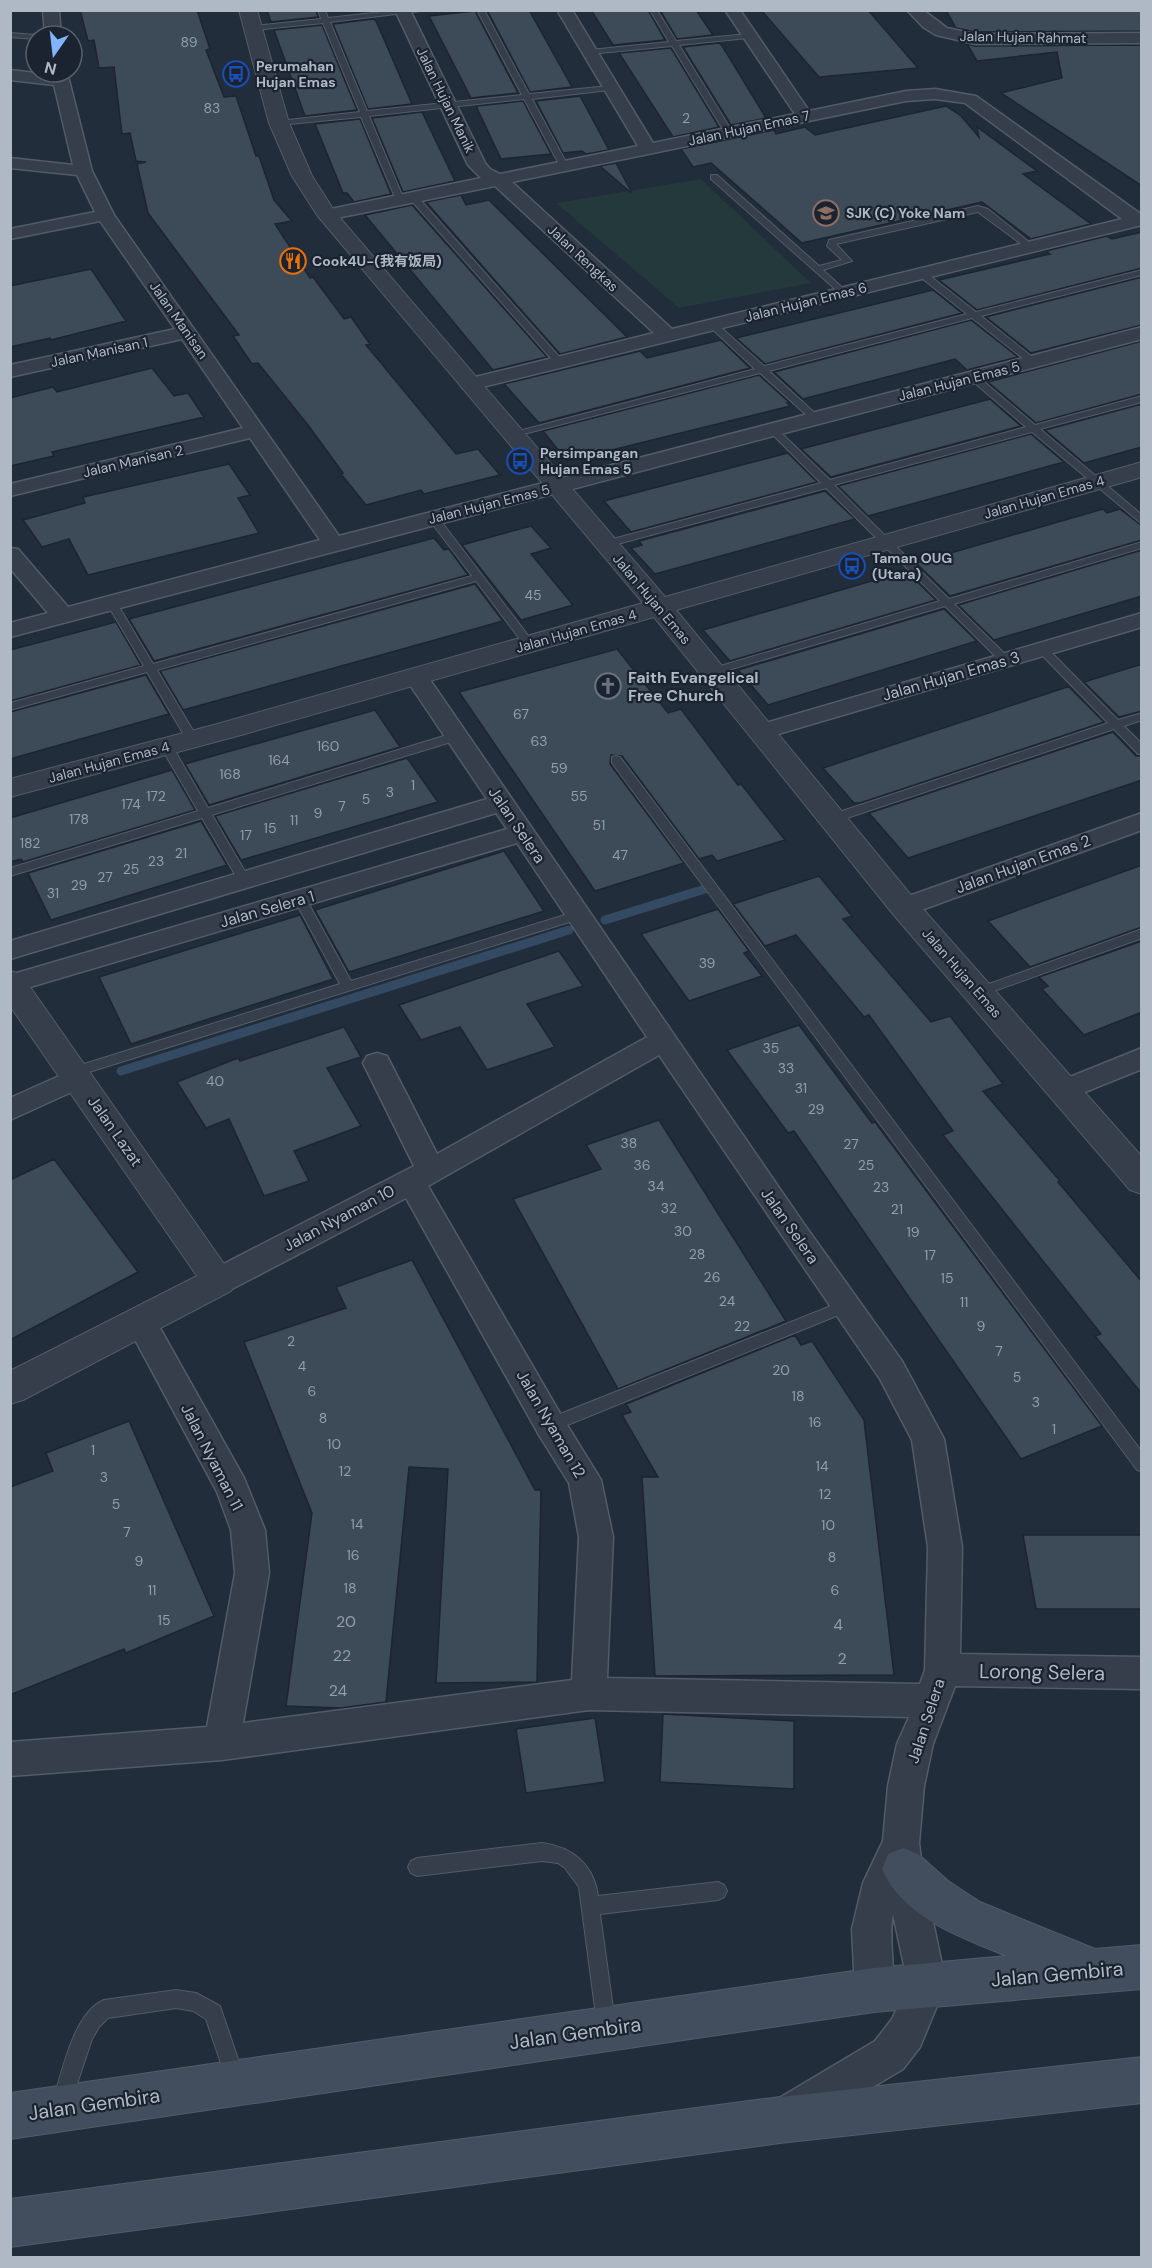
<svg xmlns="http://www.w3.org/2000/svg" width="1152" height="2268" viewBox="0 0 1152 2268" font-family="'DM Sans','Noto Sans SC',sans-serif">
<rect width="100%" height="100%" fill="#212d3a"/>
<path fill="#23393b" d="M701 179 811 283 679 308 556 203Z"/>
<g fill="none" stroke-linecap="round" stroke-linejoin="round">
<path stroke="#344962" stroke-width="9" d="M605 920 705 889
M121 1071 569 930"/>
</g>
<path fill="#3d4b59" stroke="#1c2531" stroke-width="1.5" d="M80 10H197L210 49 206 50 224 97 236 96 256 156H259L274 200 292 221 275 224 310 278 313 277 344 319 351 317 370 344 366 345 456 454 478 449 500 475 424 494 421 490 366 505 341 474 343 473 308 425 258 363 252 364 233 336 239 335 148 213 137 164 146 162 136 161 130 133 122 134 114 67 99 68 94 40 88 41Z
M267 10H316L318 17 271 22Z
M487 10H529L572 87 530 92Z
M591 10H648L665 40 613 45Z
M660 10H696L713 35 677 39Z
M761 10H868L918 68 819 77Z
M946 10H1142V31L975 32 956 28Z
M475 11 518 93 471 98 429 16Z
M373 19 376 21 412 104 368 109 333 24Z
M322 25 357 110 305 116 274 30Z
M718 43 721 44 766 118 731 125 683 47Z
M967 44 975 46 1142 45V186L1001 93 1062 78 1057 52 977 61Z
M671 48 719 127 673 137 619 53Z
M580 96 609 150 586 154 582 151 563 153 536 101Z
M523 101 551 154 501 159 476 106Z
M946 106 961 116 979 137 977 127 1037 171 1023 174 1091 224 1031 239 982 202 802 243 711 163 693 167 681 149 774 130 776 134 805 127 815 135Z
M422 112 455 181 403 192 372 118Z
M360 119 391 194 354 202 347 193H343L315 124Z
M616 163 631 191 630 192 600 166Z
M461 195 466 205 489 200 627 337 560 354 426 202Z
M412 205 547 357 493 370 365 215Z
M1142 232V268L977 310 939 280 1050 254 1046 251 1107 236 1112 239Z
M91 269 126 321 51 340 50 338 10 347V286Z
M1142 277V325L1031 353 986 317Z
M933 290 962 313 765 364 736 338Z
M971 320 1018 357 967 370 955 359 803 399 774 372Z
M721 340 750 368 539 423 504 384 640 351 647 358Z
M1142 341V394L1036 423 988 382Z
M152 368 174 396 188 393 204 417 52 452 54 456 10 466V398L53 387 57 392Z
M759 375 790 403H787L790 406 567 461 543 431Z
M990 399 1021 426 831 477 801 449Z
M1142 404V447L1084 463 1045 430Z
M1031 434 1064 462 868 516 838 486Z
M788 453 817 482 631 532 604 501Z
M229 464 250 495 238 498 259 533 88 575 69 539 42 547 23 520 85 503 83 497Z
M825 491 855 519 655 574 631 548 642 545 639 541Z
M1103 509 1107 513 1120 509 1142 526V540L950 596 916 563Z
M531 526 551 548 531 554 573 605 521 620 462 545Z
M434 538 444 550 449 549 468 575 154 661 129 619Z
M1142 550V596L994 640 958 605Z
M906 571 936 600 730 661 703 630Z
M475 584 503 621 183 710 160 671Z
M944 609 977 641 768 705 738 670Z
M116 622 141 665 10 701V650Z
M617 649 668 713 681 709 738 785 741 784 785 840 717 861 712 855 699 859 622 756 611 755 610 764 684 863 595 891 459 692Z
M1142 664V711L1119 717 1084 682Z
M146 675 169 714 10 759V712Z
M1067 687H1069L1104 722 860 803H854L823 768Z
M375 710 400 747 209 805 185 764Z
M1113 732 1136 756H1142V780L908 858 869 813Z
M407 758 438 802 241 860 215 816Z
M172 770 195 810 23 862 21 859 10 862V818Z
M201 821 227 865 51 920 28 873Z
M504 851 544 911 349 972 315 910Z
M1142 865V927L1030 967 988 921Z
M819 876 852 916 843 919 931 1022 950 1016 1003 1084 983 1091 1060 1181 1058 1182 1142 1282V1394L1095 1336 1101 1334 943 1135 953 1131 869 1015 864 1017 796 935 765 946 733 904Z
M718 909 749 951 744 953 762 976 689 1001 641 934Z
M300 915 333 979 131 1044 99 977Z
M1142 941V1012L1084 1035 1042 989 1048 986 1039 977Z
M559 951 583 986 527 1004 555 1047 487 1070 460 1027 421 1040 399 1005Z
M799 1025 872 1123 875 1122 1102 1426 1021 1459 794 1131 788 1133 727 1050Z
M344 1027 361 1057 327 1068 361 1126 294 1151 309 1181 264 1196 229 1119 206 1128 177 1082 238 1058 240 1061Z
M659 1120 786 1321 618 1389 513 1199 601 1169 586 1145Z
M54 1159 138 1272 10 1340V1180Z
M412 1260 535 1490H541L537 1682 436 1683 448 1469 409 1467 386 1702 340 1708 286 1706 312 1513 244 1342 346 1308 336 1287Z
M795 1335 801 1345 812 1341 864 1420 894 1675 655 1676 642 1477H658L622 1415 631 1412 626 1404Z
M129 1421 214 1616 126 1653 124 1649 10 1695V1487L53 1471 46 1453Z
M1023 1535H1142V1609H1036Z
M663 1714 794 1721V1789L660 1782Z
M595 1718 605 1782 526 1793 516 1729Z"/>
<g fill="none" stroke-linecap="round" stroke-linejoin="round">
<g stroke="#525c68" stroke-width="2">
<path id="service" d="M318 10H325L328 18 400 10H429L330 22 367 111 522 95 477 10H484L529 94 609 86 613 88 609 90 532 99 568 166 564 168 560 166 524 99 369 116 404 200 397 202 361 117 279 125 275 123 279 121 360 112 323 23 254 30 250 28 254 26 321 19Z
M650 10H657L676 41 748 34 752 36 748 38 679 45 733 133 732 135 725 133 672 46 590 54 586 52 590 50 669 42Z
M10 33 36 35 39 36H36V39L10 37Z
M711 175H717L819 266 842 260 827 246 829 240 978 206 988 209 1035 247 1028 249 978 212 836 244 852 261 823 270 846 291 847 293 843 296 711 179Z
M410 195H416L562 360V364H556L410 199Z
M1142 270V275L981 316 1036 360V364H1030L972 318 769 371 818 416V420H812L760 373 512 437 507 434 755 369 710 327V323H716L764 366 967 314 919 276V272H925L976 312Z
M970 375H976L1035 425 1142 396V402L1040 429 1142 515V524L1032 432 834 485 949 599 1142 542V548L954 604 1009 658V662H1001L945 606 715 674H707V670L940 601 826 488 610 546 606 547 601 544 602 542 821 483 769 431V427H775L830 480 1026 427 970 379Z
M433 515 437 516 533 642V646H525L476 581 157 670 198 739 196 742H188L147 672 10 710V703L144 666 106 602 107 600H115L153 664 472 576 428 518Z
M1042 646 1046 647 1118 720 1142 713V720L1124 726 1142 744V754H1138L1114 729 835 822H827L825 819 827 816 1108 723 1038 651 1037 649Z
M457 732 461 733V739L212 815 250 880 248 883H240L202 818 10 876V868L198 811 161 747 163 744H171L208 808Z
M616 756 620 757 1142 1452V1471L1137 1470 612 763V757Z
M300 895 306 899 351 981 578 911 584 915 582 918 73 1077 68 1075 66 1072 68 1069 340 984 294 899Z
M1142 929V938L983 995H975L973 992 975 989Z
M846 1300 851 1302 853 1306 851 1310 555 1430 550 1431 545 1430 542 1425 545 1420Z
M542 1843C573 1847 594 1865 598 1896L718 1882 724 1885 727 1891 724 1897 718 1900 600 1914 615 2023 613 2030 606 2032 599 2030 597 2023 579 1887 565 1868 558 1863 542 1861 417 1876 411 1873 408 1867 411 1861 417 1858Z
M176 1990 196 1993 220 2006 244 2077 242 2084 235 2086 228 2084 206 2019 193 2011 176 2008 108 2018 99 2027 92 2039 69 2108 62 2110 55 2108 53 2101C62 2072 74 2012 104 2000Z"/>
</g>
<g stroke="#525c68" stroke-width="3">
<path id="minor" d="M43 10H59L61 36H45Z
M395 10H410L485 163 490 169 500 174 638 146 557 10H572L653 143 795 114 725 10H740L809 111 906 91 935 89 976 96 1142 215V225L470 390 463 388 460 384 463 380 654 333 495 186 327 220 321 219 318 215 321 211 481 178 468 165ZM935 99 965 103 1122 219 672 329 512 182 906 101Z
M907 10H923L947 28 975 34 1142 33V43L975 44 936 35 923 27Z
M10 70 52 75 51 72H67L92 171 114 215 339 536 1142 327V339L10 637V623L48 613 10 568V548L18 549 68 607 320 540 250 438 10 496V484L243 428 182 339 10 377V365L175 329 100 221 10 239V229L95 212 77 175 10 168V158L73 165 54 85 10 80Z
M1142 613V627L768 737 760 739 752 737 748 732 752 727Z
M416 669 424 671 804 1224 902 1361 944 1439 962 1547 960 1654 1142 1657V1689L955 1686 933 1744 924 1786 919 1843 922 1869 946 1984 920 2047 903 2069 809 2125 795 2131 781 2125 775 2111 781 2097 875 2041 892 2019 908 1984 893 1914C887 1943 899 1975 888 2004L874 2009 860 2004 855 1990 852 1929 863 1883 883 1841 888 1786 897 1744 909 1717 589 1710 222 1760 10 1776V1742L207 1727 235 1573 231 1530 217 1492 125 1321 129 1312 140 1309 151 1312 244 1478 265 1530 269 1573 243 1723 572 1680 579 1537 569 1483 539 1435 406 1198 230 1290 219 1293 208 1290 204 1281 208 1272 414 1166 363 1063 367 1056 377 1053 387 1056 437 1154 647 1037 517 843 10 993V975L507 829 496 813 10 959V941L487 799 404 676 408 671ZM659 1055 880 1379 912 1440 928 1547 925 1670 920 1684 607 1678 613 1537 601 1480 561 1415 428 1186Z
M1142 813V830L913 913 904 916 895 913 891 907 895 901Z
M1142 1048V1069L1065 1100 1055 1097 1051 1090 1055 1083Z
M77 1068 87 1071 91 1078 87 1085 10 1120V1098Z"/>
</g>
<g stroke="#525c68" stroke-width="2">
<path id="tertiary" d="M239 10H257L289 123 312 176 335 212 665 597 1142 462V477L676 610 915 900 1142 1157V1194L1130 1190 893 914 654 617 241 735 10 797V779L221 723 643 603 317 215 292 176 269 123Z
M10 971 21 974 236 1281 231 1291 23 1400 10 1404V1371L197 1276 10 1006Z"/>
</g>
<g stroke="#525c68" stroke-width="2">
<path id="secondary" d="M903 1848 918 1854 948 1881 980 1902 1095 1949 1142 1945V1989L874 2012 10 2139V2093L874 1968 1007 1956C962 1938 902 1917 882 1869L888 1854Z
M1142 2057V2103L780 2143 10 2247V2199L780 2097Z"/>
</g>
<use href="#service" fill="#353e4a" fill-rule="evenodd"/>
<use href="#minor" fill="#353e4a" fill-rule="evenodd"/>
<use href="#tertiary" fill="#353e4a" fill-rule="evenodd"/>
<use href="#secondary" fill="#424e5d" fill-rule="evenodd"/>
</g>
<defs>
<g id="bus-ring" transform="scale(1.35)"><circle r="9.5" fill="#1a232f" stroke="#1a4fb4" stroke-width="1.5"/><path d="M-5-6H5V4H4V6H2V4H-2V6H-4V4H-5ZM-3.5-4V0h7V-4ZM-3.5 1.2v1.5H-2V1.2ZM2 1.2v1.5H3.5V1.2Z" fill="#1a4fb4"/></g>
<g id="school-ring" transform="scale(1.35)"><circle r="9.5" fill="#1a232f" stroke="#8d6e63" stroke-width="1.5"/><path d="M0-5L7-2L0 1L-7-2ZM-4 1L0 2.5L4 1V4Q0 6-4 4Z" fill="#8d6e63"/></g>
<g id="restaurant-ring" transform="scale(1.35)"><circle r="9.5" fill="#1a232f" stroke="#e8710a" stroke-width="1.5"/><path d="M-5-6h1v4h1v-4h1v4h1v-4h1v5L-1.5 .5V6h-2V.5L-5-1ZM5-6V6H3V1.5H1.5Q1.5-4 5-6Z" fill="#e8710a"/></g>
<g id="church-ring" transform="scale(1.35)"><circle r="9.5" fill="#1a232f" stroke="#6b7280" stroke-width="1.5"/><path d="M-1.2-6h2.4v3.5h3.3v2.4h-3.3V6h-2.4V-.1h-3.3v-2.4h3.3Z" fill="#6b7280"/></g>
</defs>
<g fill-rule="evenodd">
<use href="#bus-ring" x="236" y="74"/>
<use href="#school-ring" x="826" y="213"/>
<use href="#restaurant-ring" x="293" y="261"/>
<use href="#bus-ring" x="520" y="461"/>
<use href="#bus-ring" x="852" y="566"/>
<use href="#church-ring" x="608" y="686"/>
</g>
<g text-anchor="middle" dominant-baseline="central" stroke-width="4.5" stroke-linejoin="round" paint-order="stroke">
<g font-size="14" fill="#afb9c6" stroke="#1a232f">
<text transform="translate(1023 37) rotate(1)">Jalan Hujan Rahmat</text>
<text transform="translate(446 100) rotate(64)">Jalan Hujan Manik</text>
<text transform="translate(749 128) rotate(-12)">Jalan Hujan Emas 7</text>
<text transform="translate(583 258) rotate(43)">Jalan Rengkas</text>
<text transform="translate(806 302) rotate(-14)">Jalan Hujan Emas 6</text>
<text transform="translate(179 320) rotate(55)">Jalan Manisan</text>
<text transform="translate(99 352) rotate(-12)">Jalan Manisan 1</text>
<text transform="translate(959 381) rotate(-14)">Jalan Hujan Emas 5</text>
<text transform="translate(133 461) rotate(-13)">Jalan Manisan 2</text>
<text transform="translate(1044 497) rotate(-16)">Jalan Hujan Emas 4</text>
<text transform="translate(489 504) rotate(-14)">Jalan Hujan Emas 5</text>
<text transform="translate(652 599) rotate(50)">Jalan Hujan Emas</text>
<text transform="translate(576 631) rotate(-16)">Jalan Hujan Emas 4</text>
<text transform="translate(109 762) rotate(-15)">Jalan Hujan Emas 4</text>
<text transform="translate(962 973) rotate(49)">Jalan Hujan Emas</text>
</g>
<g font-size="14" fill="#929eab">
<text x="189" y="42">89</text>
<text x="212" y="108">83</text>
<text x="686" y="118">2</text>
<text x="533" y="595">45</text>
<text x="521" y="714">67</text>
<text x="539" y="741">63</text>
<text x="328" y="746">160</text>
<text x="279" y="760">164</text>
<text x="559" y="768">59</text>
<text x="230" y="774">168</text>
<text x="413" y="785">1</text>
<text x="390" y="792">3</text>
<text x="156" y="796">172</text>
<text x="579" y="796">55</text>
<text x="366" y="799">5</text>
<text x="131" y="804">174</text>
<text x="342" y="806">7</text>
<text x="318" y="813">9</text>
<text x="79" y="819">178</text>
<text x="294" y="820">11</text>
<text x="599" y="825">51</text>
<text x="270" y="828">15</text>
<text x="246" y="835">17</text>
<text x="30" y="843">182</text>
<text x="181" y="853">21</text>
<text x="620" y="855">47</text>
<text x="156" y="861">23</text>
<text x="131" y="869">25</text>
<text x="105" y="877">27</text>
<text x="79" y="885">29</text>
<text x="53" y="893">31</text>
<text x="707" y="963">39</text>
<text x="771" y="1048">35</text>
<text x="786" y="1068">33</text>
<text x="215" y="1081">40</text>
<text x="801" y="1088">31</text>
<text x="816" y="1109">29</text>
<text x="629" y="1143">38</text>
<text x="851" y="1144">27</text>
<text x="642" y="1165">36</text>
<text x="866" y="1165">25</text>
<text x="656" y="1186">34</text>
<text x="881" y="1187">23</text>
<text x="669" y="1208">32</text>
<text x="897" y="1209">21</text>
<text x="683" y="1231">30</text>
<text x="913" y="1232">19</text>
<text x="697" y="1254">28</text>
<text x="930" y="1255">17</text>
<text x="712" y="1277">26</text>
<text x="947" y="1278">15</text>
<text x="727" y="1301">24</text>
<text x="964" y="1302">11</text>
<text x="742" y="1326">22</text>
<text x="981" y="1326">9</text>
<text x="291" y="1341">2</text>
<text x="999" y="1351">7</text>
<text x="302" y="1366">4</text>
<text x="781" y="1370">20</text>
<text x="1017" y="1377">5</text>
<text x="312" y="1391">6</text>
<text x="798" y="1396">18</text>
<text x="1036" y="1402">3</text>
<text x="323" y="1418">8</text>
<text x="815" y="1422">16</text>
<text x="1054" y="1429">1</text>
<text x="334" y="1444">10</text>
<text x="93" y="1450">1</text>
<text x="822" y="1466">14</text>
<text x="345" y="1471">12</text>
<text x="104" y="1477">3</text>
<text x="825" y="1494">12</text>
<text x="116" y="1504">5</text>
<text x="357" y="1524">14</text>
<text x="828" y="1525">10</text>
<text x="127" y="1532">7</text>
<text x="353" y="1555">16</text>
<text x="832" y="1557">8</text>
<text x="139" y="1561">9</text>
<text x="350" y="1588">18</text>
<text x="152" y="1590">11</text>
<text x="835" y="1590">6</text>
<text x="164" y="1620">15</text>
</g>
<g font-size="14" font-weight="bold" fill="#afb9c6" stroke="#1a232f" text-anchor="start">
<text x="256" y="66">Perumahan<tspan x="256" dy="16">Hujan Emas</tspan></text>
<text x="846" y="213">SJK (C) Yoke Nam</text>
<text x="312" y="261">Cook4U-(我有饭局)</text>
<text x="540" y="453">Persimpangan<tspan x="540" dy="16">Hujan Emas 5</tspan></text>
<text x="872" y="558">Taman OUG<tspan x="872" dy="16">(Utara)</tspan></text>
</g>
<g font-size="16" fill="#afb9c6" stroke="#1a232f">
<text transform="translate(951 676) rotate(-16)">Jalan Hujan Emas 3</text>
<text transform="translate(517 825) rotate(56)">Jalan Selera</text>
<text transform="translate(1023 864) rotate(-20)">Jalan Hujan Emas 2</text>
<text transform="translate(267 909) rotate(-16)">Jalan Selera 1</text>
<text transform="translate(115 1131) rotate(55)">Jalan Lazat</text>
<text transform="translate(339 1218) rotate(-28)">Jalan Nyaman 10</text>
<text transform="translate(790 1226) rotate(55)">Jalan Selera</text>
<text transform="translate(551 1424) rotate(60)">Jalan Nyaman 12</text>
<text transform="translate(212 1457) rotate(63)">Jalan Nyaman 11</text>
<text transform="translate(926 1721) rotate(-72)">Jalan Selera</text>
</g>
<g font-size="16" font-weight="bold" fill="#afb9c6" stroke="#1a232f" text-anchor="start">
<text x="628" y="677">Faith Evangelical<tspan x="628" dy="18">Free Church</tspan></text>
</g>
<g font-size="16" fill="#929eab">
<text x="346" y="1621">20</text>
<text x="838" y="1624">4</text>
<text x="342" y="1655">22</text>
<text x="842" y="1658">2</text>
<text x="338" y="1690">24</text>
</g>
<g font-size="20" fill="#afb9c6" stroke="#1a232f">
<text transform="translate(1042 1672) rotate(1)">Lorong Selera</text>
<text transform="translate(1057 1974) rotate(-5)">Jalan Gembira</text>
<text transform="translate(575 2033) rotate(-8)">Jalan Gembira</text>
<text transform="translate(94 2104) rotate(-8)">Jalan Gembira</text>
</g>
</g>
<rect width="1152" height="2268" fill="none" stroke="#afb9c6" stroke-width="24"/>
<g transform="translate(54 54) rotate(194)"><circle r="28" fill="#1a232f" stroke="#565f6b" stroke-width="1.5"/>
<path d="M0-4.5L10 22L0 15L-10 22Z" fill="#81b4fa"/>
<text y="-9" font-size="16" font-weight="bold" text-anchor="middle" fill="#afb9c6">N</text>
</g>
</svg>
